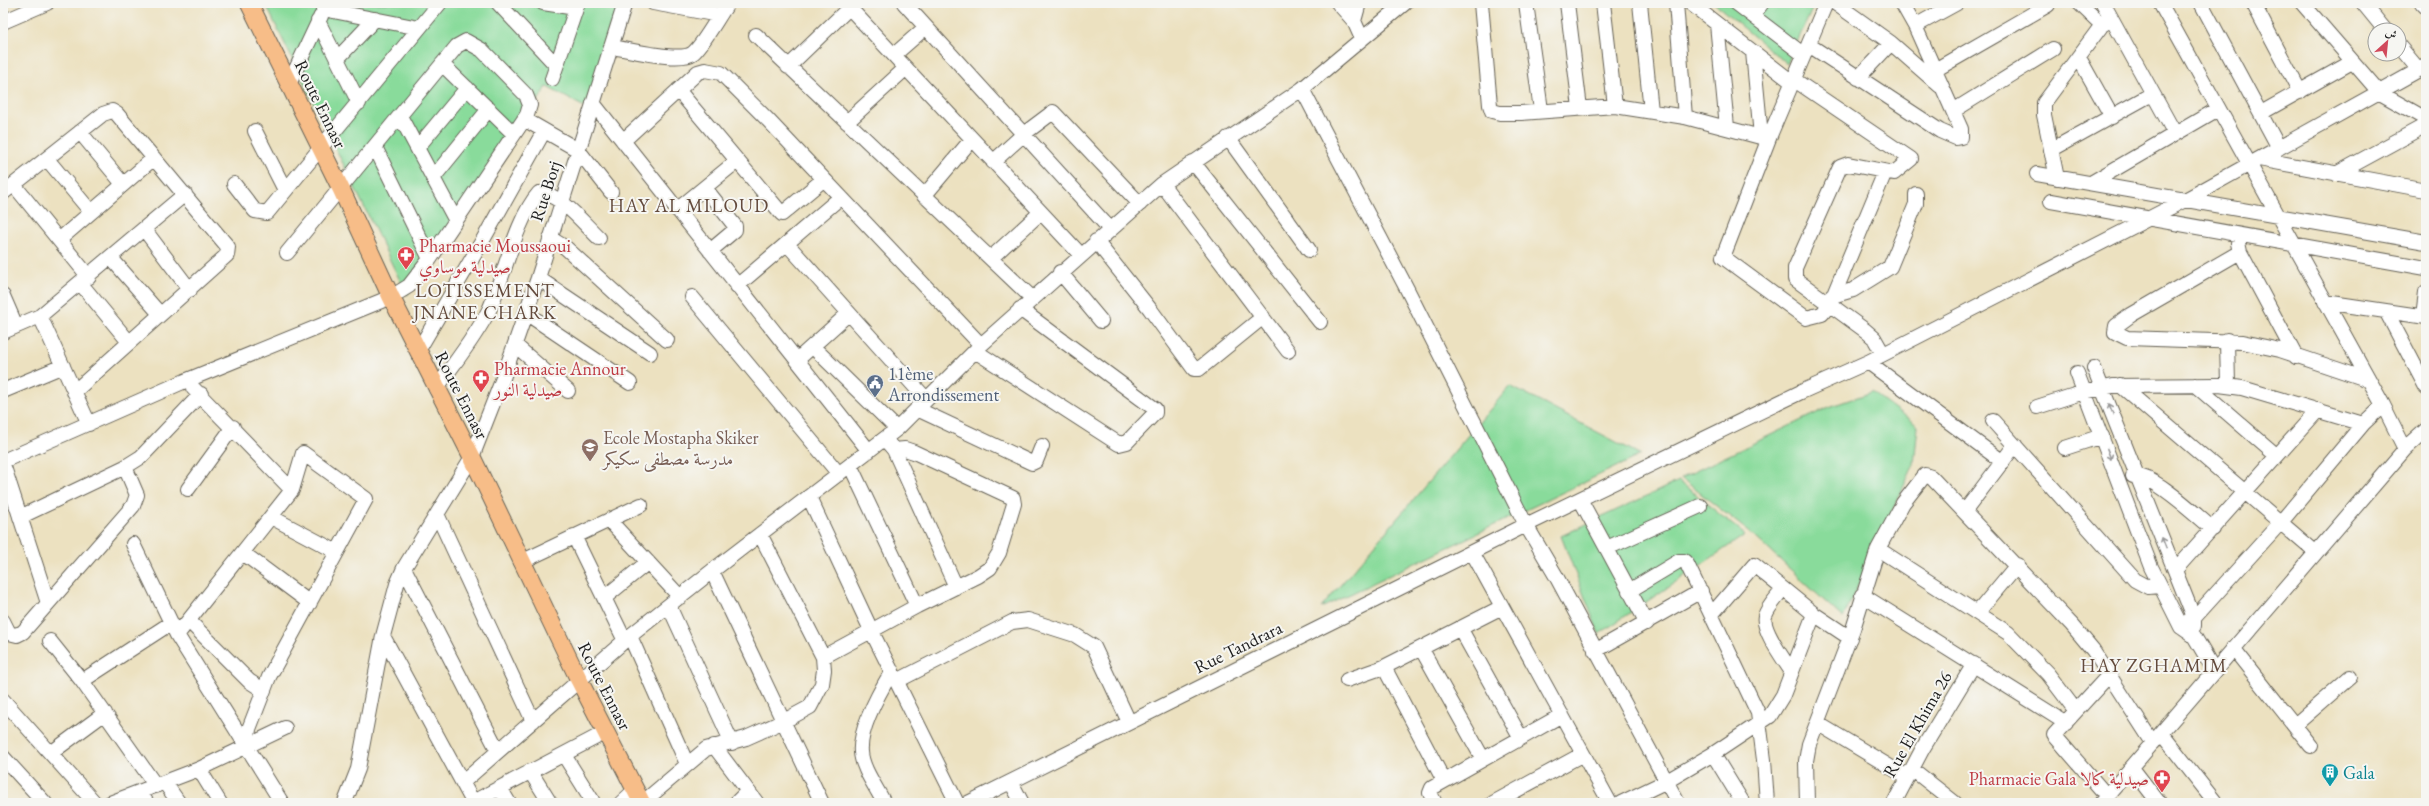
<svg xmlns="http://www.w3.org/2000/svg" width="2429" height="806" viewBox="0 0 2429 806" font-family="'EB Garamond',Amiri,serif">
<rect width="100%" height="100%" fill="#f6f6f2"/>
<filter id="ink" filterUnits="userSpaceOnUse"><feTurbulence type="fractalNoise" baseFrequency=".025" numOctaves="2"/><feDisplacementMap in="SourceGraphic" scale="8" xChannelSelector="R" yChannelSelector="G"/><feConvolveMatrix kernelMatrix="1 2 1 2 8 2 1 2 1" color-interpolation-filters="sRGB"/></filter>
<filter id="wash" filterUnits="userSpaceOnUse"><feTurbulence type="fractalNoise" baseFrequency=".012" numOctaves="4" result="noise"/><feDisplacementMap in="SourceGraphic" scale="16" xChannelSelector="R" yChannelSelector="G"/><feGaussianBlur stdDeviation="0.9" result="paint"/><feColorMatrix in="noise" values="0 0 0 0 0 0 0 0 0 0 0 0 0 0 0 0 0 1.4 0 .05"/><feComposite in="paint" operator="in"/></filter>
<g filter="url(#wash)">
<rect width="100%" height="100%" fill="#ece1c0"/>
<path fill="#89db9b" stroke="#527c5c" d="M265 3H621L588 109 547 87 407 295Z
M1714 3H1815L1787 64Z
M1510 386 1641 455 1321 608Z
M1872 392 1918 426 1914 464 1843 618 1753 535 1681 478 1829 407Z
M1679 481 1745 535 1599 634 1561 536Z"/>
</g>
<g filter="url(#ink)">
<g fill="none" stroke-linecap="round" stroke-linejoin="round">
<g stroke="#656155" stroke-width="16">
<path id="minor" d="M498 3 556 65
M543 3 576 8
M653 3 719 15
M845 3 1080 254
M904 3 1110 229
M1338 3 1354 21
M1359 3 1354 21 1362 39
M1481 3 1490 105 1492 111 1500 113H1521L1615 106 1685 117 1768 139
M1526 3 1541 110
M1567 3 1580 108
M1603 3 1615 106
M1640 3 1651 111
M1676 3 1685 117
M1690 3 1792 82
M1736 3 1804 55
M1826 3 1771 133 1723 257 1806 318 1822 314 1830 304 1885 172
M1835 3 1891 43 1940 86
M2079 3 2102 25 2110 20
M2103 3 2174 132
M2160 3 2383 405 2405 449
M2201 3 2279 148
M2253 3 2300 92
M2302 3 2380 93 2426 119
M2363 3 2385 30
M2422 3 2426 7
M323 9 419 28
M1753 15 1762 3
M318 21 359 103
M3 22 47 3
M1717 24 1727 127
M1915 26 1957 3
M756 35 1032 298
M1809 45 1940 131 1956 138 1961 137V129L1915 26 1902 3
M2399 46 2419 70
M611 47C628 49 680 63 693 53 703 45 719 15 728 3
M1753 52 1761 136
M894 55 926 27
M338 58 375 19
M2079 58 2112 117
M442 64 514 134
M788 67 849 8
M1935 70 2048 5
M1858 78 1891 43
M552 79 578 3
M1793 79 1911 159 1894 173 1848 164 1840 167 1795 268V279L1866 331 1874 338 1883 354
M289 84 321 16
M1302 89 1407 289 1526 525 1556 576 1678 803
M678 90 782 214 824 179
M593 103 869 451
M1953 111 2053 49
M2261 113 2352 62
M400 116 456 221
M524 119 578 150 611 192
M847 122 906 68
M255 131 285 190
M80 132 123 184
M1228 138 1309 250
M623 141 698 72 705 70 721 73 768 120 981 345
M417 148 467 88
M2051 150 2152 94
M47 159 91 212
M2259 159 2426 190
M993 162 1025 133 1053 112 1140 204
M1193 162 1320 322
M2037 174 2426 242
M2336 174 2426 125
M433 178 489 109
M2057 178 2044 115V103L2102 25
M2091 183 2218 109
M234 184 255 211 267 213 440 3
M1162 184 1288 351
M14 185 89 277
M705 188 735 226V230L710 251
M3 193 103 114 112 111 117 114 228 247 227 255 74 392
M924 196 972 139
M2051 201 2426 268
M677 210 737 161
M144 229 190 290
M550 238 566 248 667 340
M59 240 154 158
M1096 241 1150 309 1194 369H1199L1263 317
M2238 243 2240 252 2296 357
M788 245 926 399
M2240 252 2131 315 2116 326 2115 332 2127 338 2242 342 2280 350 2369 380
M287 253 457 46 466 41 482 50 526 95 530 105 527 115 430 259
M111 258 160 314
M991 258 1040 213
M1060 272 1101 321
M538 278 650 353
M81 284 129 342
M737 286 841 197
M3 296 16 326
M1832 296 1853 290 1890 267 1916 204V194
M692 297 839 474
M2325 302 2426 317
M2386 311 2426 387
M526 313 630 383
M40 316 89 424
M2423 316 2426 292
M3 332 40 316 185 194
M2227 340 2228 385
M515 345 568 391
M813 347 897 429
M418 351 484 238 544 131
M975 351 1119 444 1127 442 1155 413V409L1020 309
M797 360 848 314
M1868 362 2003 462
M2094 368 2194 618V626
M2077 373 2151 567 2181 627 2194 636 2214 670
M2120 385 2315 552
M2195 385 2277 456
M193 388 292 490
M436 389C454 363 475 338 489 310 504 277 516 219 539 193 558 191 586 226 599 238
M3 391 63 366
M2037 407 2084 392 2113 386 2219 385 2242 388 2363 424
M917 409 1032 463 1036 461 1042 446
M1993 421 2135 580 2148 587 2160 586
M889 444 894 450 956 587
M2065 448 2102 436
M3 461 185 381 391 297 409 286 430 259 375 147
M3 464 48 603
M850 465 917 606
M2133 476C2152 472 2198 517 2213 529
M188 489 233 427
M809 497 871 630 957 803
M1580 499 1647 623
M1965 511 2015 445
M437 514 533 721
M20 517 125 467 141 457 201 394
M271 517 337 552
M609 520 680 597
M760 534 823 657
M574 536 625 641
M133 544 177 635 282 803
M1607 548 1700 506
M1878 549 2008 633 2048 674 2076 711
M1472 552 1610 803
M243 553 310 603
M521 562 641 505
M404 568 498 751
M2175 570 2318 410
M712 571 822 803
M1783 589C1778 597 1768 606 1765 616 1761 629 1785 661 1792 672
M1629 591 1679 561H1684L1687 564 1758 713 1764 760 1767 803
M1862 595 2066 723
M604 598 648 562
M669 606 732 743
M1978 612 2017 565
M1712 614 1754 565 1814 614 1850 638
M3 621 9 633 17 635 23 632 133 506 137 495 125 467
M189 621 249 681 263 690
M2181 627 2194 618 2281 522 2363 424 2383 405
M1460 628 1521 738
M177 635 292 490 303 453 366 499 269 677 249 729 247 746
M630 636 687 764
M50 641 82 681 156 786
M1421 648 1483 759
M2233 648 2311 746
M1595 651 1701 591
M1384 667 1444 781
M1347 680 1384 667 1502 607
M82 681 171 623
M897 681 1012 622 1028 620 1075 635 1094 647 1129 722
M3 700 95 803
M1817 723 1907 777
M2295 725 2350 677
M2161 733 2216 803
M714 746 757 803
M51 753 105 713
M1713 754 1743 803
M564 755 592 800
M3 757 45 803
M2132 768 2159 803
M199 769 220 803
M1912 769 1955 803
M530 771 550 803
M463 782 630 636 712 571 897 429 981 345 1162 184 1302 89 1405 3
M1011 782 1022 803
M165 783 179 803
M500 788 509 803
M140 793 147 803
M2107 796 2054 735 2109 675
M345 802 358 769 383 636
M473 802 383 636 397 584 404 568 472 457 503 378 538 278 625 3
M110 803 199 769 285 728
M471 803 606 732
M621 803 635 790
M642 803 706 749 746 738 784 721 810 707 822 684 824 670 823 657 917 606 978 576 990 568 999 553 1014 504 1013 498 914 452 905 449 894 450
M736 803 748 791
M884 803C877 788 862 769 861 752 859 729 880 691 892 671
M968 803 1526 525 1801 392 1868 362 2185 200 2426 66
M1435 803 1430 793 1432 788 1562 715
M1493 803 1583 754
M1621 803 1667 781 1713 754 1770 716 1783 695 1814 614
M1807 803 1806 761 1809 744 1853 629 1878 549 1903 503 1925 475 1931 477 2072 625 2093 650 2153 743
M1894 803 1923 748 1974 664
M2101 803 2405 449 2426 430"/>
</g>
<g stroke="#656155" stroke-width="19">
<path id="major" d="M249 3 341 189 391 297 472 457 579 680 642 803"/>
</g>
<use href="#minor" stroke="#fff" stroke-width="14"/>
<use href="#major" stroke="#f7bd88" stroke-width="17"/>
</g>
<defs><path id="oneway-shaft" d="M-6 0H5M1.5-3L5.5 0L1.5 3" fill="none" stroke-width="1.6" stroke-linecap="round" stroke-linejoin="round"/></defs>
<g stroke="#999">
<use href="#oneway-shaft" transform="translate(2111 409) rotate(-112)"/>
<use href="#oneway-shaft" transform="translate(2109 454) rotate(69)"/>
<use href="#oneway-shaft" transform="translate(2164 543) rotate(-111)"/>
</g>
</g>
<defs>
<g id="pharmacy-pin" transform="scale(0.9)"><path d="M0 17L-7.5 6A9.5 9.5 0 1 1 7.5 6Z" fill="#e0444e" stroke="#f6f6f2"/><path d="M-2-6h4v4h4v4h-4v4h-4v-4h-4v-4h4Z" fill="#fff"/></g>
<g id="civic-pin" transform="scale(0.9)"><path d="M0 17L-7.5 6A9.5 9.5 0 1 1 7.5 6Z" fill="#5c6f8a" stroke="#f6f6f2"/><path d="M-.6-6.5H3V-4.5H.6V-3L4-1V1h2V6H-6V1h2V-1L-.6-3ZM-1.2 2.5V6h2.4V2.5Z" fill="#fff"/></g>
<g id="school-pin" transform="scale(0.9)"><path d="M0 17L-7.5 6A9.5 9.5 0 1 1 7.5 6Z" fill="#8d6e63" stroke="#f6f6f2"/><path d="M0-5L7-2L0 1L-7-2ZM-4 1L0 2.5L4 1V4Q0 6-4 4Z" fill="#fff"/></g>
<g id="building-pin" transform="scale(0.9)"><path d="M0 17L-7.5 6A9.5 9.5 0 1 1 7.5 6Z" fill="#0f9aa8" stroke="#f6f6f2"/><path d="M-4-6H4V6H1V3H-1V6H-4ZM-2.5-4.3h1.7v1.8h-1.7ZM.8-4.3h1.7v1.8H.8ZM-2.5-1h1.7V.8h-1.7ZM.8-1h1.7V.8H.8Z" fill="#fff"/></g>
</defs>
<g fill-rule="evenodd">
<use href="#pharmacy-pin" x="406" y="255"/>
<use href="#pharmacy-pin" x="481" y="378"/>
<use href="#civic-pin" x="875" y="383"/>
<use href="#school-pin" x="590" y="447"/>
<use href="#building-pin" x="2330" y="772"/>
<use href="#pharmacy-pin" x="2162" y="778"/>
</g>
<g text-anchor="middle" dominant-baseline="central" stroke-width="4" stroke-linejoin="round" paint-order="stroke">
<g font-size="18" fill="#1c1c1c" stroke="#f6f6f2">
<text transform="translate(321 104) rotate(64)">Route Ennasr</text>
<text transform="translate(545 191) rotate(-72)">Rue Borj</text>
<text transform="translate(462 395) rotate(63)">Route Ennasr</text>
<text transform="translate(1238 647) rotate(-26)">Rue Tandrara</text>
<text transform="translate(605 686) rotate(63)">Route Ennasr</text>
<text transform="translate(1917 724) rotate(-60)">Rue El Khima 26</text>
</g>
<g font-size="18" fill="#be3a42" stroke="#f6f6f2" text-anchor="start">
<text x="419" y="245">Pharmacie Moussaoui<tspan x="419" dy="21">صيدلية موساوي</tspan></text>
<text x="494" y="368">Pharmacie Annour<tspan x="494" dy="21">صيدلية النور</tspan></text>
<text x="2149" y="778" text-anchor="end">Pharmacie Gala صيدلية كالا</text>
</g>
<g font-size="18" fill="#4e5e75" stroke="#f6f6f2" text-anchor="start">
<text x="888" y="373">11ème<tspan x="888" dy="21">Arrondissement</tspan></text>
</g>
<g font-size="18" fill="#785e54" stroke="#f6f6f2" text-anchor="start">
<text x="603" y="437">Ecole Mostapha Skiker<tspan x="603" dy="21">مدرسة مصطفى سكيكر</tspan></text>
</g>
<g font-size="18" fill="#0d838f" stroke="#f6f6f2" text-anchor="start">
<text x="2343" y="772">Gala</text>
</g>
<g font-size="19" letter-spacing="1" fill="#634a3c" stroke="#f6f6f2">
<text x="689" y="205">HAY AL MILOUD</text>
<text x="485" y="290">LOTISSEMENT<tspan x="485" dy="22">JNANE CHARK</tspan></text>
<text x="2154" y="665">HAY ZGHAMIM</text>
</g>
</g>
<rect width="2429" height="806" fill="none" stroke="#f6f6f2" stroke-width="16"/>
<g transform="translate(2387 42) rotate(27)"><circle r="19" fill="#f6f6f2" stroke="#9f9f9c"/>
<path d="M0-3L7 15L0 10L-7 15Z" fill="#d1495b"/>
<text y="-6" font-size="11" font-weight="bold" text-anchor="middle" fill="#1c1c1c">ش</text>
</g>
</svg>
